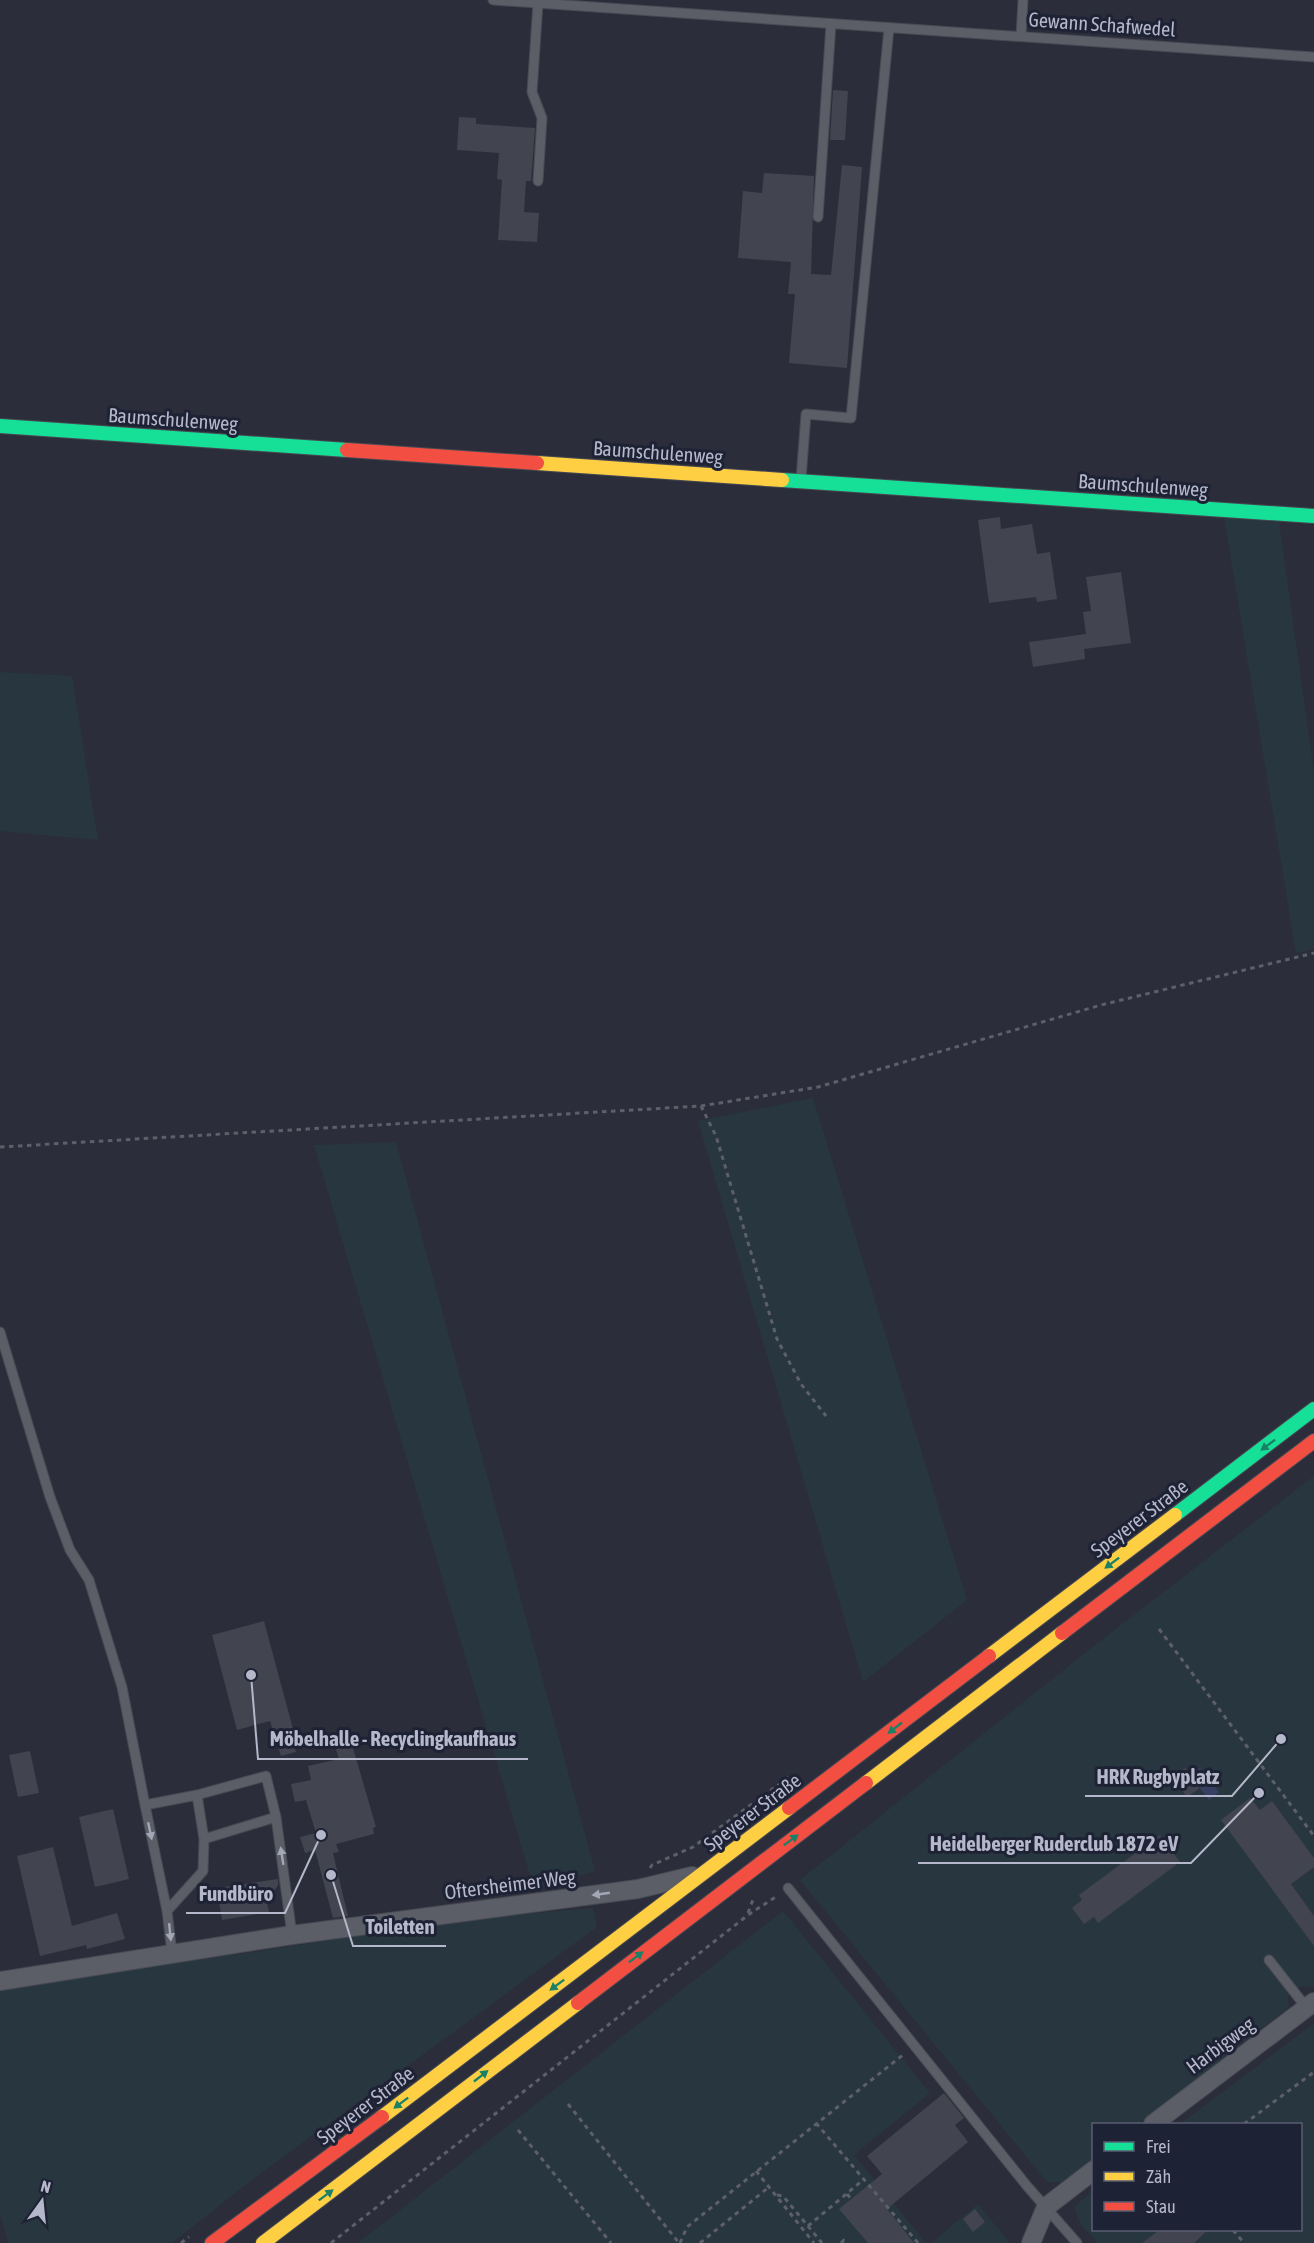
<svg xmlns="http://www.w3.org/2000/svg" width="1314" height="2243" viewBox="0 0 1314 2243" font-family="'Asap Condensed',sans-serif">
<rect width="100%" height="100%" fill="#2b2e3a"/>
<path fill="#283640" d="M1224 518 1279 522 1314 772V949L1296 953Z
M0 672 72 676 98 840 0 831Z
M813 1098 967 1600 863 1682 698 1121Z
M396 1142 595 1871 534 1889 314 1145Z
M1314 1476V1988L1302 1986 1288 1996 1289 2007 1138 2124H1094L1093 2159 1063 2182H1047L800 1880 1095 1645Z
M593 1908 597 1927 249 2182 172 2243H8L0 2213V1987L268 1950 447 1921Z
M783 1911 930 2093 854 2155 926 2243H358Z
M1314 2023V2243H1098C1088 2232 1075 2222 1075 2206L1093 2190 1094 2230H1300V2124H1180Z
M978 2204 1010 2243H931Z"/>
<path fill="#373f63" d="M1200 1768 1219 1792 1209 1800 1190 1775Z"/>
<path fill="#42444f" d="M833 90 848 91 845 140H830Z
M459 117 476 118V124L535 128 531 181H526L524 212 539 213 537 242 498 240 502 180 497 179 499 153 457 150Z
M842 165 862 167 847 368 789 363 795 294H788L791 262 738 258 743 191 762 193 764 173 814 176 811 274 831 275Z
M1000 517 1001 529 1032 524 1037 554 1050 552 1057 599 1037 602 1036 597 989 603 978 520Z
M1121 572 1131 643 1084 649 1085 659 1033 667 1029 642 1086 634 1083 612 1091 611 1086 577Z
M264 1621 293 1729 289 1730 296 1752 281 1756 270 1721 237 1730 212 1635Z
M351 1741 376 1827 373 1828 374 1834 336 1844 339 1852 333 1853 348 1916 333 1918 315 1850 305 1853 300 1837 316 1833 306 1800 295 1802 291 1784 311 1780 308 1766 339 1759 335 1746Z
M30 1751 39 1793 18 1797 9 1755Z
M1185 1768 1200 1788 1187 1797 1172 1777Z
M1250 1798 1260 1810 1272 1801 1314 1858V1867L1291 1884 1314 1916V1946L1221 1820Z
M113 1809 129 1879 95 1887 79 1817Z
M1160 1835 1180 1862 1098 1923 1094 1917 1084 1924 1072 1908 1082 1900 1079 1895Z
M53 1847 72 1926 117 1913 125 1939 87 1949 86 1945 40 1956 17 1856Z
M278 1879V1885L267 1903 269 1912 222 1920 217 1888Z
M944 2093 964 2118 955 2125 968 2142 887 2209 914 2243H868L839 2209 882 2174 867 2156Z
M975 2209 985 2222 973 2232 963 2219Z
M1161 2229H1209L1194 2243H1142Z"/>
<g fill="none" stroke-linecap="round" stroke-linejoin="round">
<g stroke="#474a53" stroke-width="11">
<path id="lane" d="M493 0 1314 57
M1021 36 1023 0
M538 181 542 118 532 92 538 3
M818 217 831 24
M801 479 806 414 851 418 889 28
M0 1332 50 1497 70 1550 89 1580 122 1687 145 1805
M204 1839 276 1817
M788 1888 1027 2186 1077 2243
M167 1911 203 1871 204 1839 197 1795
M172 1953 167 1911 145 1805 197 1795 266 1776 276 1817 292 1935
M1269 1960 1306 2007"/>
</g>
<g stroke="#474a53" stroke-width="20">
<path id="street" d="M0 1981 292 1935 638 1889 692 1876
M1153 2124 1314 2002
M1031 2243 1046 2207 1094 2170"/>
</g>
<g stroke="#474a53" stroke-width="16">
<path id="fast" d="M0 426 347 450
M782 480 1314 516
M1175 1515 1314 1409"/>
</g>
<g stroke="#474a53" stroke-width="16">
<path id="slow" d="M537 463 782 480
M989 1656 1175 1515
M866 1783 1062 1633
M382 2117 789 1808
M263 2243 578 2003"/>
</g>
<g stroke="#474a53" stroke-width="16">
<path id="jam" d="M347 450 537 463
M1062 1633 1314 1441
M789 1808 989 1656
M578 2003 866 1783
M212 2243 382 2117"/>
</g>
<path stroke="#5d6069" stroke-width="3" stroke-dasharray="4.5 4.5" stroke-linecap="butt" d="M701 1106 716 1136 777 1339 801 1384 826 1416
M0 1147 701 1106 818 1087 1101 1005 1314 953
M1159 1629 1314 1836
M650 1868 652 1865 693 1847 789 1777
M748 1913 754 1897
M568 2104 679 2243
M816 2123 918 2243
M1244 2124 1314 2072
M518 2130 611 2243
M756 2171 814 2243
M847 2194 851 2199
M777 2195 783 2196 822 2243
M808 2226 863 2180
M1233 2230 1244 2243
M181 2243 189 2237
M331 2243 748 1915 777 1896
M680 2243 687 2227 904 2054
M700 2243 769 2187
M841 2243 844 2240 847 2243"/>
<use href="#lane" stroke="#5b5d67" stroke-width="9"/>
<use href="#street" stroke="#5b5d67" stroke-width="18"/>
<use href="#fast" stroke="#16e098" stroke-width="14"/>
<use href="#slow" stroke="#ffcf43" stroke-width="14"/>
<use href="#jam" stroke="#f24e42" stroke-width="14"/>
</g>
<defs><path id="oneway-solid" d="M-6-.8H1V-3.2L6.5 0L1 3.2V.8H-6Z" transform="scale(1.5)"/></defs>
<g fill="#1a8166">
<use href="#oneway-solid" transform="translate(1268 1445) rotate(143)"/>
<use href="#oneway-solid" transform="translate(1112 1563) rotate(143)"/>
<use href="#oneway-solid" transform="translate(895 1728) rotate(142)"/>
<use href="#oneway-solid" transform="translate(791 1840) rotate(-37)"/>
<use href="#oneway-solid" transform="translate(636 1957) rotate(-37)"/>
<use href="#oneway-solid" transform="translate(557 1985) rotate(143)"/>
<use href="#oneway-solid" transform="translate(481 2076) rotate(-38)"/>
<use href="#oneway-solid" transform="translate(401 2103) rotate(143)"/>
<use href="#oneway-solid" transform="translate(326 2195) rotate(-37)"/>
</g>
<g fill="#a3a6b6">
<use href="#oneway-solid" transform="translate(150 1831) rotate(78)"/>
<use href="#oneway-solid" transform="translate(282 1856) rotate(-99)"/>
<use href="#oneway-solid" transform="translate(601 1894) rotate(172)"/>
<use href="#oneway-solid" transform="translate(170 1932) rotate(84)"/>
</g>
<g text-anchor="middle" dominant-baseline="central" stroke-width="6" stroke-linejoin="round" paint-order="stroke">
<g font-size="20" fill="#b5b8ca" stroke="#1e2235">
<text transform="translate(1102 24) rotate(4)">Gewann Schafwedel</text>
<text transform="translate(173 419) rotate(4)">Baumschulenweg</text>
<text transform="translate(658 452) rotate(4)">Baumschulenweg</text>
<text transform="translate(1143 485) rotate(4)">Baumschulenweg</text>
<text transform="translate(1139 1518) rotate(-37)">Speyerer Straße</text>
<text transform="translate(752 1812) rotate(-37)">Speyerer Straße</text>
<text transform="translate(510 1884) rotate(-7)">Oftersheimer Weg</text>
<text transform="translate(1220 2045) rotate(-37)">Harbigweg</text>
<text transform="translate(365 2105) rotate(-37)">Speyerer Straße</text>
</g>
</g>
<path fill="none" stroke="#b5b8ca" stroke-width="2" d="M251 1675L258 1759H528M1281 1739L1232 1796H1085M1259 1793L1191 1863H918M321 1835L285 1913H186M331 1875L353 1946H446"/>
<g fill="#b5b8ca" stroke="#1e2235" stroke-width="2">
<circle cx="251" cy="1675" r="6"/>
<circle cx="1281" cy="1739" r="6"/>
<circle cx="1259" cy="1793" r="6"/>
<circle cx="321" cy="1835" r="6"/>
<circle cx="331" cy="1875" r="6"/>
</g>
<g font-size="21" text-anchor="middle" font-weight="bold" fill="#b5b8ca" stroke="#1e2235" stroke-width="6" stroke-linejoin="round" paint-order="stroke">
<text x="393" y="1746">Möbelhalle - Recyclingkaufhaus</text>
<text x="1158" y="1784">HRK Rugbyplatz</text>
<text x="1054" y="1851">Heidelberger Ruderclub 1872 eV</text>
<text x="236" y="1901">Fundbüro</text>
<text x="400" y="1934">Toiletten</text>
</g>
<rect x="1092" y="2123" width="210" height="108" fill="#1e2235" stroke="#5a5e71" stroke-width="1.5"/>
<rect x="1104" y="2142" width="30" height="9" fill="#16e098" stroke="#5a5e71" stroke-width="1.5"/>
<text x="1146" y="2153" font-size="18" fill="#b5b8ca">Frei</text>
<rect x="1104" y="2172" width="30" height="9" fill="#ffcf43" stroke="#5a5e71" stroke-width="1.5"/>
<text x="1146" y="2183" font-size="18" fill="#b5b8ca">Zäh</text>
<rect x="1104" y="2202" width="30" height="9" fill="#f24e42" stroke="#5a5e71" stroke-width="1.5"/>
<text x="1146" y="2213" font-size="18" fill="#b5b8ca">Stau</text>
<g transform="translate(42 2201) rotate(15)" stroke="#1e2235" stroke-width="4.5" paint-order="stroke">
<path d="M0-4.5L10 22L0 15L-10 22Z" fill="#b5b8ca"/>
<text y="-9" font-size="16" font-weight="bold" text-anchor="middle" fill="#b5b8ca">N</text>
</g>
</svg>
